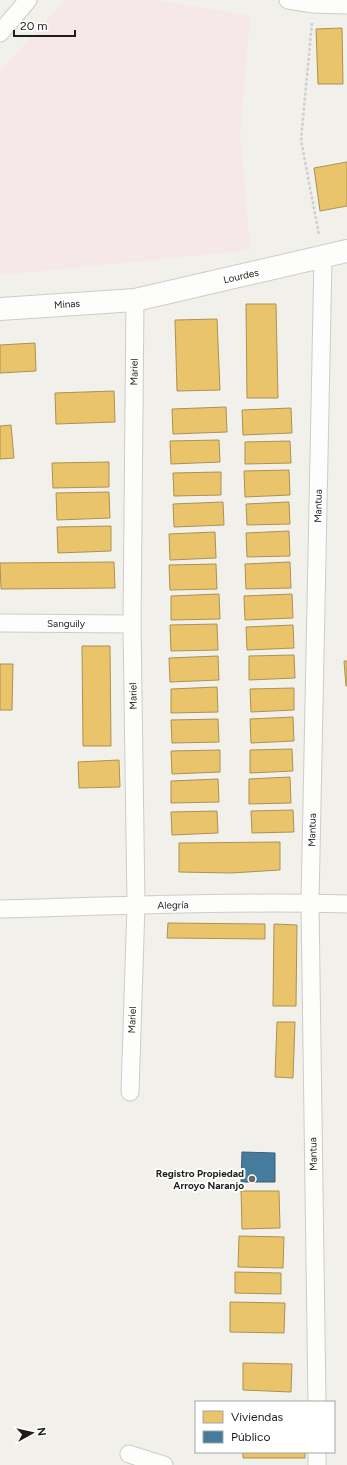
<svg xmlns="http://www.w3.org/2000/svg" width="347" height="1465" viewBox="0 0 347 1465" font-family="Figtree,sans-serif">
<rect width="100%" height="100%" fill="#f2f0ea"/>
<path fill="#f6e7e9" d="M65 0H157L250 16 240 134 250 250 0 275V72Z"/>
<path fill="#e9c46a" stroke="#ac9252" d="M342 28 343 84H318L316 29Z
M347 162V206L320 211 314 168Z
M246 304H276L278 398H247Z
M217 319 220 390 177 391 175 320Z
M35 343 36 371 0 373V345Z
M114 391 115 422 56 424 55 393Z
M226 407 227 432 173 434 172 409Z
M291 408 292 433 243 435 242 410Z
M11 425 14 458 0 459V426Z
M219 440 220 462 171 464 170 441Z
M290 441 291 463 245 464V442Z
M109 462V487L53 488 52 463Z
M289 470 290 495 245 497 244 471Z
M221 472V495L174 496 173 473Z
M109 492 110 518 57 520 56 493Z
M223 502 224 525 174 527 173 504Z
M289 502 290 524 247 525 246 504Z
M111 526V551L58 553 57 527Z
M289 531 290 556 247 557 246 533Z
M215 532 216 558 170 560 169 534Z
M114 562 115 588 1 589 0 563Z
M290 562 291 588 246 589 245 564Z
M216 564 217 589 170 590 169 565Z
M219 594 220 619 171 620V596Z
M292 594 293 618 245 620 244 596Z
M217 624 218 650 171 651 170 625Z
M293 625 294 648 247 650 246 627Z
M82 646H110L111 746H83Z
M294 655 295 678 249 680V656Z
M218 656 219 680 170 682 169 658Z
M344 661H347V686H346Z
M0 664H13L12 710H0Z
M217 687 218 712 171 713V689Z
M294 688V710L251 712 250 689Z
M293 717 294 741 251 743 250 719Z
M218 719 219 742 172 743 171 720Z
M292 749 293 771 250 773V750Z
M220 750V772L172 774 171 751Z
M119 760 120 787 79 788 78 762Z
M290 777 291 803 249 804V779Z
M218 779 219 802 171 803V781Z
M293 810 294 832 252 833 251 811Z
M217 811 218 833 172 835 171 812Z
M280 842V870L231 873 179 872V843Z
M168 923 265 924V939L167 938Z
M274 924 297 925 296 1006H273Z
M277 1022H295L293 1078 275 1077Z
M241 1191H279L280 1228 242 1229Z
M239 1236 284 1237 283 1268 238 1267Z
M235 1272 281 1273V1294L235 1293Z
M230 1302 285 1303 284 1333 230 1332Z
M243 1363 292 1364 291 1392 243 1390Z
M243 1452H305V1458H243Z"/>
<path fill="#457b9d" stroke="#395f75" d="M242 1152 275 1153V1182H241Z"/>
<g fill="none" stroke-linecap="round" stroke-linejoin="round">
<g stroke="#ceccc7" stroke-width="19">
<path id="minor" d="M288 0 314 4 347 5
M0 33 28 0
M0 623 132 624
M0 909C116 906 231 901 347 904
M130 1092 136 905 132 624 135 300
M317 1402 310 903 323 258
M317 1452V1465
M129 1454 164 1465"/>
</g>
<g stroke="#ceccc7" stroke-width="24">
<path id="tertiary" d="M0 309 135 300 347 251"/>
</g>
<path stroke="#cfcfcd" stroke-width="2.5" stroke-dasharray="3 2" stroke-linecap="butt" d="M312 23 301 140 319 235"/>
<use href="#minor" stroke="#fdfdfc" stroke-width="17"/>
<use href="#tertiary" stroke="#fdfdfc" stroke-width="22"/>
</g>
<circle fill="#686762" stroke="#fff" stroke-width="1.5" cx="252" cy="1179" r="4"/>
<g text-anchor="middle" dominant-baseline="central" stroke-width="4" stroke-linejoin="round" paint-order="stroke">
<g font-size="10" fill="#1e1d19" stroke="#fff">
<text transform="translate(241 276) rotate(-13)">Lourdes</text>
<text transform="translate(67 304) rotate(-4)">Minas</text>
<text transform="translate(134 372) rotate(-89)">Mariel</text>
<text transform="translate(318 506) rotate(-89)">Mantua</text>
<text x="66" y="623">Sanguily</text>
<text transform="translate(133 696) rotate(-91)">Mariel</text>
<text transform="translate(312 830) rotate(-89)">Mantua</text>
<text transform="translate(173 905) rotate(-1)">Alegría</text>
<text transform="translate(132 1020) rotate(-88)">Mariel</text>
<text transform="translate(313 1154) rotate(-91)">Mantua</text>
</g>
<g font-size="10" font-weight="bold" fill="#1e1d19" stroke="#fff" text-anchor="end">
<text x="244" y="1173">Registro Propiedad<tspan x="244" dy="12">Arroyo Naranjo</tspan></text>
</g>
</g>
<rect x="195" y="1401" width="140" height="52" fill="#ffffff" stroke="#a5a5a3"/>
<rect x="203" y="1411" width="20" height="12" fill="#e9c46a" stroke="#a5a5a3"/>
<text x="231" y="1421" font-size="12" fill="#1e1d19">Viviendas</text>
<rect x="203" y="1431" width="20" height="12" fill="#457b9d" stroke="#a5a5a3"/>
<text x="231" y="1441" font-size="12" fill="#1e1d19">Público</text>
<g transform="translate(32 1433) rotate(82)" stroke="#ffffff" stroke-width="3" paint-order="stroke">
<path d="M0-3L7 15L0 10L-7 15Z" fill="#1e1d19"/>
<text y="-6" font-size="11" font-weight="bold" text-anchor="middle" fill="#1e1d19">N</text>
</g>
<path d="M14 30v6h61v-6" fill="none" stroke="#1e1d19" stroke-width="2"/>
<text x="20" y="30" font-size="12" fill="#1e1d19" stroke="#ffffff" stroke-width="3" paint-order="stroke">20 m</text>
</svg>
